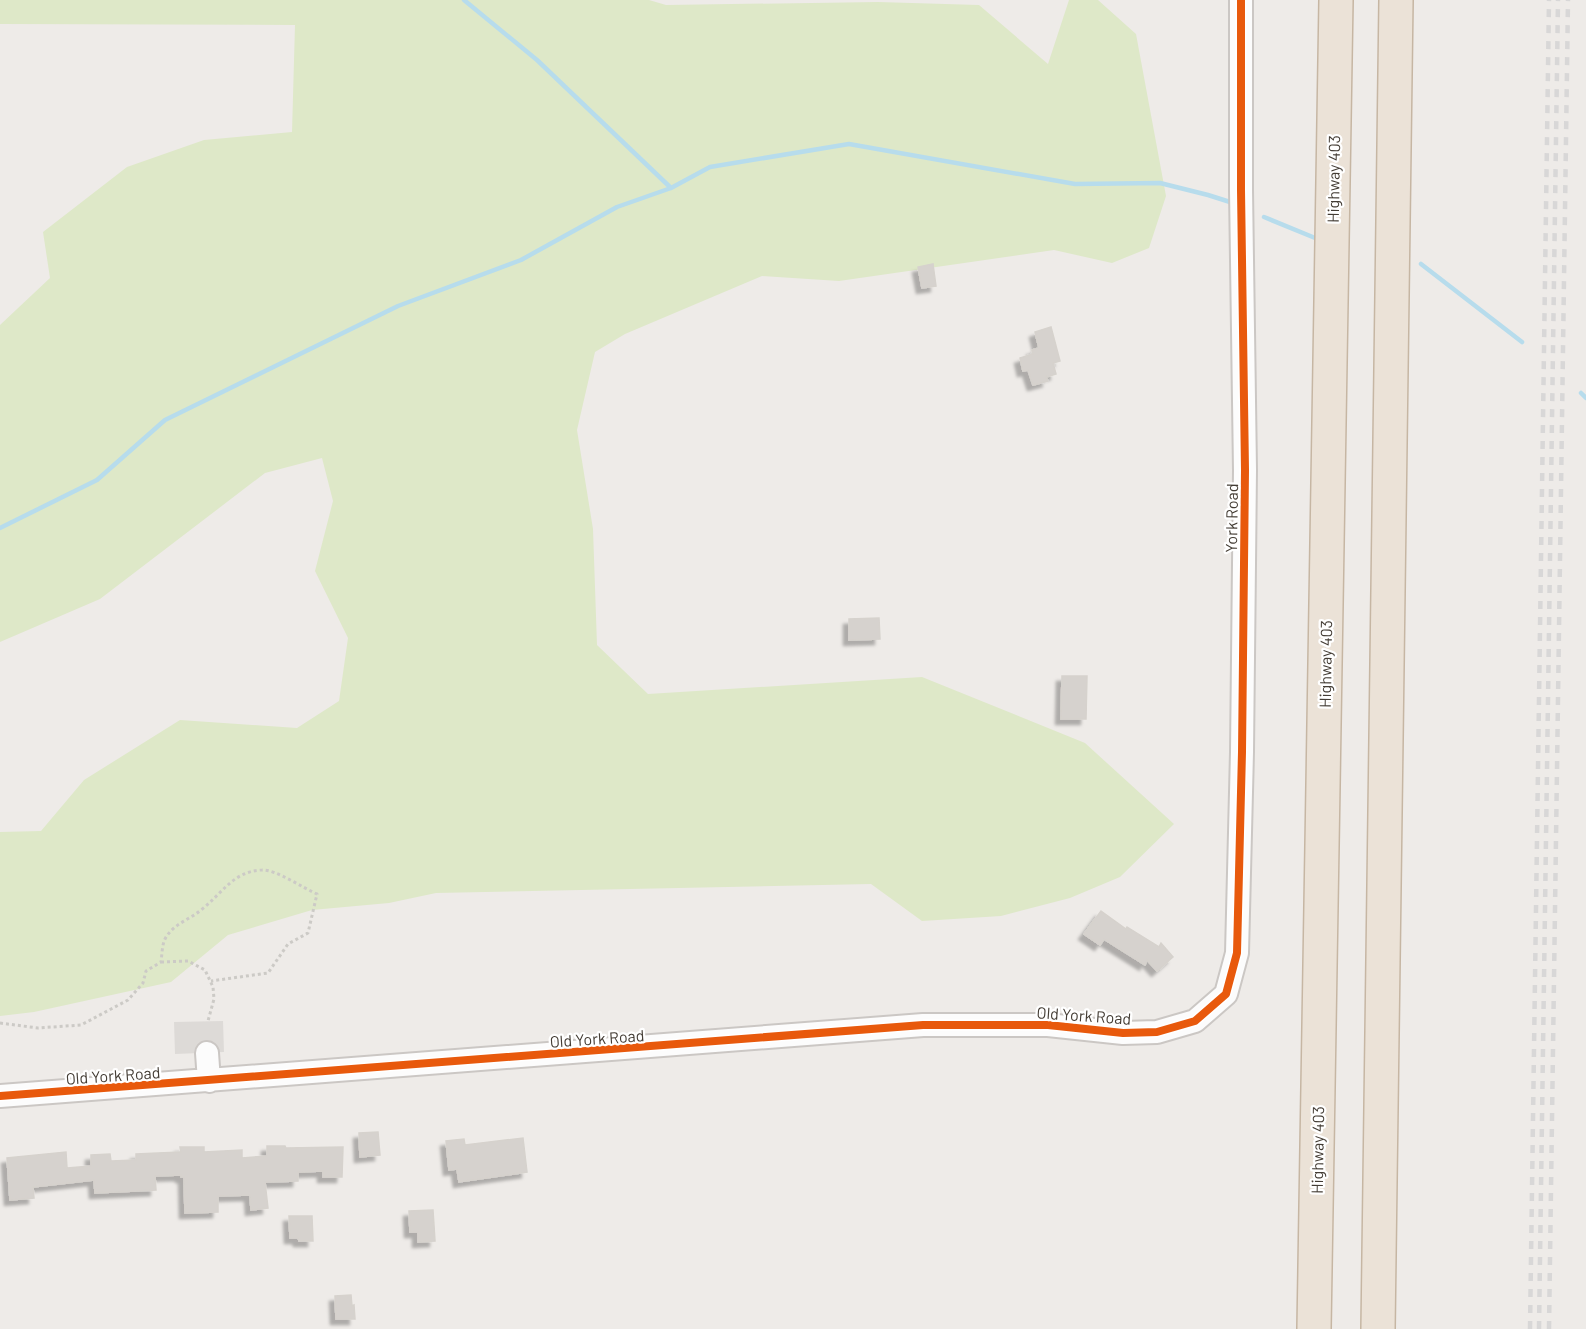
<svg xmlns="http://www.w3.org/2000/svg" width="1586" height="1329" viewBox="0 0 1586 1329" font-family="Barlow,sans-serif">
<defs>
<filter id="shadow"><feDropShadow dx="-5.5" dy="5.5" stdDeviation="1.5" flood-color="#0004"/></filter>
</defs>
<rect width="100%" height="100%" fill="#eeebe8"/>
<path fill="#dee8c8" d="M0 0H649L666 5 878 2 979 5 1048 64 1069 0H1098L1136 34 1166 196 1149 248 1112 263 1054 250 839 281 762 276 625 334 595 352 577 430 593 529 597 645 648 694 922 677 1085 743 1174 824 1120 877 1070 898 1001 916 922 921 871 884 436 893 389 903 312 910 228 935 171 982 34 1012 0 1016V832L41 831 84 780 180 720 297 728 339 701 348 638 315 571 333 501 322 458 265 473 100 599 0 642V325L50 278 43 232 127 167 204 140 292 132 295 25 0 24Z"/>
<path fill="#dddad7" d="M223 1021 224 1052 175 1054 174 1022Z"/>
<g fill="none" stroke-linecap="round" stroke-linejoin="round">
<path stroke="#b7dcec" stroke-width="4.5" d="M464 0 537 60 671 188
M1264 217 1320 240
M1421 264 1522 342
M1581 393 1586 398
M0 528 97 480 165 420 398 306 521 260 617 207 671 188 710 167 849 144 1075 184 1160 183 1208 195 1230 202"/>
</g>
<path fill="#d6d2ce" stroke="#d6d2cd" stroke-width="1.5" filter="url(#shadow)" d="M933 264 936 286 922 288 918 267Z
M1051 327 1060 361 1053 363 1056 374 1046 377 1048 381 1033 385 1028 370 1023 371 1020 358 1033 354 1032 350 1039 348 1035 332Z
M879 618 880 639 849 640V619Z
M1062 676H1087L1086 719H1061Z
M1101 911 1126 929 1127 927 1159 947 1161 943 1173 957 1157 971 1147 960 1145 965 1104 939 1100 945 1084 934Z
M378 1132 380 1155 360 1157 359 1133Z
M523 1138 527 1172 459 1182 457 1169 449 1170 446 1141 464 1139 465 1145Z
M267 1146H285L286 1148 343 1147 342 1177H323V1171L298 1172V1181L265 1182 268 1208 251 1210 250 1195 218 1196V1212L185 1213 184 1177H181V1175L155 1176 156 1190 95 1193 94 1180 33 1187 34 1198 10 1200 7 1158 66 1152 67 1168 91 1166V1155L110 1154 111 1161 136 1160V1154L181 1152 180 1147H204V1152L242 1150V1158L267 1156Z
M433 1210 435 1241 418 1242V1232H410L409 1211Z
M289 1216H312L313 1241H299L298 1238H290Z
M351 1295 352 1306 354 1305 355 1319H336L335 1296Z"/>
<g fill="none" stroke-linecap="round" stroke-linejoin="round">
<g stroke="#cbc7c4" stroke-width="26">
<path id="minor" d="M207 1053 209 1081
M0 1096 923 1025H1048L1123 1033 1157 1032 1195 1021 1226 994 1237 953 1242 752 1245 470 1241 190V0"/>
</g>
<g stroke="#c6b6a3" stroke-width="36">
<path id="highway" d="M1314 1329 1336 0
M1378 1329 1396 0"/>
</g>
<path stroke="#cccac6" stroke-width="3" stroke-dasharray="3 3" stroke-linecap="butt" d="M161 962 188 961 205 970 213 987 214 999 208 1021
M0 1023 38 1028 81 1025 128 1000 143 983 146 971 161 962C162 955 162 945 165 939 173 924 189 920 201 910 222 894 233 871 262 870 275 869 303 888 317 894L308 933 288 944 268 973 211 981"/>
<use href="#minor" stroke="#fcfcfc" stroke-width="22"/>
<use href="#highway" stroke="#ebe2d7" stroke-width="33"/>
<path stroke="#d8d7d7" stroke-width="4.5" stroke-dasharray="8 8" stroke-linecap="butt" d="M1530 1329 1549 0
M1539 1329 1558 0
M1549 1329 1568 0"/>
<g stroke="#fff" stroke-width="11">
<path id="cycleway" d="M0 1096 923 1025H1048L1123 1033 1157 1032 1195 1021 1226 994 1237 953 1242 752 1245 470 1241 190V0"/>
</g>
<use href="#cycleway" stroke="#e8590c" stroke-width="8"/>
</g>
<g text-anchor="middle" dominant-baseline="central" stroke-width="4.5" stroke-linejoin="round" paint-order="stroke">
<g font-size="16" fill="#433c34" stroke="#fff">
<text transform="translate(1333 179) rotate(-89)">Highway 403</text>
<text transform="translate(1231 518) rotate(-89)">York Road</text>
<text transform="translate(1325 664) rotate(-89)">Highway 403</text>
<text transform="translate(1084 1015) rotate(4)">Old York Road</text>
<text transform="translate(597 1038) rotate(-4)">Old York Road</text>
<text transform="translate(113 1075) rotate(-4)">Old York Road</text>
<text transform="translate(1317 1150) rotate(-89)">Highway 403</text>
</g>
</g>
</svg>
